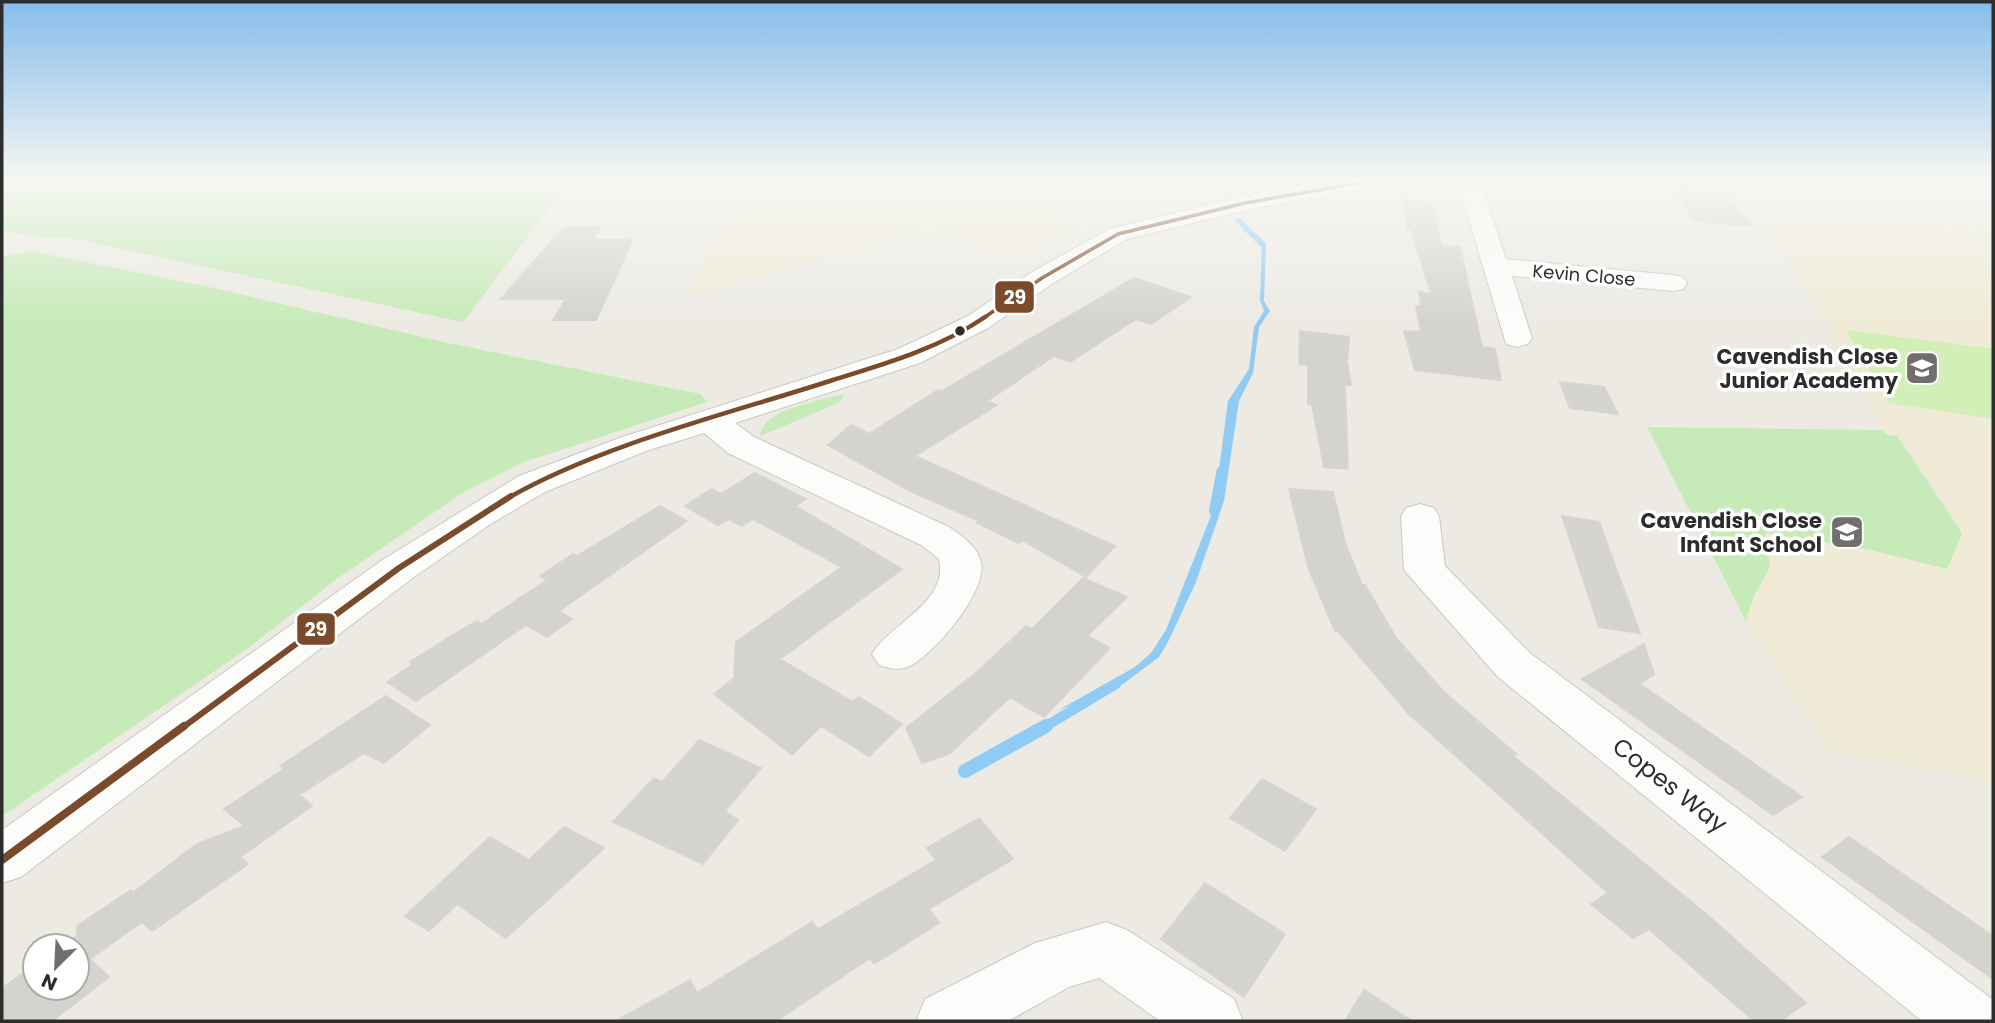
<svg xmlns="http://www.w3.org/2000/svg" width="1995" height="1023" viewBox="0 0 1995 1023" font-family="Poppins,sans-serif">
<rect width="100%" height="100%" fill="#eceae3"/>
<path fill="#efebd7" d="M739 179H1039L1018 186 1094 226 1033 245 1040 249 1016 257 927 230 688 297Z
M1752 210 1993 228V783L1829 751 1746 621 1647 427 1883 430 1817 305Z"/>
<path fill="#c6ebb9" d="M2 179H571L463 322 66 237H35L2 231Z
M755 179H922L915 182H841L814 190Z
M31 251 214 288 448 343 700 394 707 402 524 462 464 492 338 578 247 649 2 816V257Z
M844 394 841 401 831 406 760 436C762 409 820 401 844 394Z
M1647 427 1883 430 1886 435 1897 436 1962 533 1947 569 1870 550 1765 533 1770 567 1754 596 1746 621Z"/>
<path fill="#d1efb6" d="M1846 330 1993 349V419L1889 403Z"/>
<path fill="#90cbf3" d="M1239 220 1266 243 1264 301 1270 311 1259 327 1253 373 1239 401 1224 501 1196 582 1167 644 1159 657 1123 684 1057 711 1135 667 1151 653 1166 630 1214 508 1228 401 1249 369 1254 327 1264 311 1260 300 1262 243 1246 227 1233 221Z"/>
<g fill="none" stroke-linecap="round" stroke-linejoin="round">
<path stroke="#90cbf3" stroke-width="6" d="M1170 179 1180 185
M1239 221 1263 245"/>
<path stroke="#90cbf3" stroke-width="9" d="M1216 498 1221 471"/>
<path stroke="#90cbf3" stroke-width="10" d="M1214 511 1217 496
M1043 728 1116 684"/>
<path stroke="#90cbf3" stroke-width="14" d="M965 771 1046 726"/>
</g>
<path fill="#d5d3ce" stroke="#d7d5cf" stroke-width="2" d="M1670 185 1721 189 1752 226 1695 221Z
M1404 200 1432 202 1441 245 1460 247 1482 347 1495 349 1501 380 1415 370 1404 331 1421 332 1416 306H1421L1419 292 1431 294 1411 229H1408Z
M564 227H601L592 240 633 239 596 320H553L566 299H501Z
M1134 278 1191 297 1151 324 1136 319 1070 362 1054 356 987 401 997 405 915 456 1115 546 1086 577 1022 540 1019 543 977 523 979 521 910 491 828 445 851 425 869 434 938 390 942 391Z
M1300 331 1349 337 1347 362 1351 385H1345L1348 469 1324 467 1312 405 1308 404V365L1299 364Z
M1560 382 1604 387 1618 414 1570 408Z
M755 473 806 499 795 506 902 569 780 659 853 702 859 697 902 724 869 756 821 726 792 755 714 694 734 678 736 642 842 567 753 519 742 526 729 519 718 525 685 506 712 489 721 494Z
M1289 489 1333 492 1345 542 1362 585H1365L1396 638 1444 692 1516 754 1512 755 1711 918 1806 1003 1780 1021H1754L1649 929 1633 938 1591 904 1608 893 1409 714 1338 631H1335L1308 567Z
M660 506 687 521 559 611 572 619 547 637 526 625 416 701 387 682 412 665 410 662 451 636 477 621 481 624 547 580 540 576 573 554 577 556Z
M1562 516 1599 522 1640 633 1599 627Z
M1083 578 1127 597 1087 636 1110 648 1044 717 1010 697 949 754 922 763 906 728 977 672 1026 626 1032 629Z
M1644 644 1654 674 1640 684 1802 797 1773 815 1582 679Z
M386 696 430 725 384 763 364 753 299 795 312 806 240 857 248 864 152 931 142 922 90 959 109 977 52 1021H2V988L35 965V988H77V946H63L77 936V926L131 890 134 892 197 844 245 826 224 809 284 769 280 766Z
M699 740 761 768 725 811 738 820 703 864 613 822 654 778 662 782Z
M1262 779 1316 809 1285 851 1230 818Z
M979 818 1013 859 929 909 939 923 874 964 870 958 776 1021H616L690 980 697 993 812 922 818 929 936 860 927 848Z
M564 827 604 848 506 938 457 904 429 931 405 916 490 837 529 860Z
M1849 837 1993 936V979L1822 857Z
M1205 883 1285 934 1244 997 1161 939Z
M1364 990 1412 1021H1345Z"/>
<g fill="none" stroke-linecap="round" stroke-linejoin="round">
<g stroke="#c9c8c8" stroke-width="2">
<path id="minor" d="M1341 179H1392L1381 186 1245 210 1127 239 1052 284 988 328 920 363 735 423 754 437 949 527C962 536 977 546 981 562 988 591 935 653 910 666 899 671 890 669 879 665L872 654C891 623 949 602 939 559L921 545 728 453 704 433 646 451 545 492 492 523 414 577 21 877 2 883V830L384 559 519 476 622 437 898 349 968 316 1032 272 1109 229 1245 196Z
M1457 179H1479L1506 259 1673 275 1683 277 1687 283 1683 289 1673 291 1512 276 1532 338 1528 344 1517 347 1506 344Z
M1420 504 1434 508 1439 516 1445 566 1530 653 1992 999 1993 1021H1922L1498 677 1404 570 1401 516 1406 508Z
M1106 922 1127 930 1234 999 1243 1021H1160L1099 978 1069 987 1008 1021H916L925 999 1035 943Z"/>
</g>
<use href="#minor" fill="#fcfcfb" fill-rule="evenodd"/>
<g stroke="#fff" stroke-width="7">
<path id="bus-1-far3" d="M982 319 1042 278 1118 234 1245 203 1381 179"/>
</g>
<g stroke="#fff" stroke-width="9">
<path id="bus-1-far2" d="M508 498C603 444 728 414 833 380 885 364 940 348 985 317"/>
</g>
<g stroke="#fff" stroke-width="11">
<path id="bus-1-far1" d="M182 728 399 568 511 496"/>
</g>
<g stroke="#fff" stroke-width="13">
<path id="bus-1" d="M2 860 184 726"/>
</g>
<use href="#bus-1-far3" stroke="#7a4b2a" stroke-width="3.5"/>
<use href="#bus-1-far2" stroke="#7a4b2a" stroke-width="4.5"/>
<use href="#bus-1-far1" stroke="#7a4b2a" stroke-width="6"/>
<use href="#bus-1" stroke="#7a4b2a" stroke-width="8"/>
</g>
<linearGradient id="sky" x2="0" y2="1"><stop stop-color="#85bdec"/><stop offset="0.56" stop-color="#f6f6f2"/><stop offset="1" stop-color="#f6f6f2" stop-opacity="0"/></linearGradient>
<rect width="1995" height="322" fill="url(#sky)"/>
<defs>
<g id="school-square" transform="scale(1.75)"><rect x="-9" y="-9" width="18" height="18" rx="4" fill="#706f6d" stroke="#fff"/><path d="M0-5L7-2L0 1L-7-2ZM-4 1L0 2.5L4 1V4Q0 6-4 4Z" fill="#fff"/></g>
</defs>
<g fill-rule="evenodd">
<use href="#school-square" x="1922" y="368"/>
<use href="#school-square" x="1847" y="532"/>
</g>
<circle fill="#2d2d2d" stroke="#fff" stroke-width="2.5" cx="960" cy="331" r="6"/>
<g text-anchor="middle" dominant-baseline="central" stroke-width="7" stroke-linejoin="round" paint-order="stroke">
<g font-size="18" fill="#2d2d2d" stroke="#fff">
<text transform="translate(1584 275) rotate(5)">Kevin Close</text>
</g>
<g font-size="21" font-weight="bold" fill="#2d2d2d" stroke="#fff" text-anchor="end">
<text x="1898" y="356">Cavendish Close<tspan x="1898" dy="24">Junior Academy</tspan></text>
<text x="1822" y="520">Cavendish Close<tspan x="1822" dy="24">Infant School</tspan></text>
</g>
<g font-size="24" fill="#2d2d2d" stroke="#fff">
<text transform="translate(1670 785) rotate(38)">Copes Way</text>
</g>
</g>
<g stroke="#fff" stroke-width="2.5">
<rect x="994" y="280" width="41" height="34" rx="7" fill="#7a4b2a"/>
<rect x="296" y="612" width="40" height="34" rx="7" fill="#7a4b2a"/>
</g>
<g font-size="19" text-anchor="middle" font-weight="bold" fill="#fff">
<text x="1015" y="304">29</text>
<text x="316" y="636">29</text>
</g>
<rect width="1995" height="1023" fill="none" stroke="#2d2d2d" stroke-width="7"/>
<g transform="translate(56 967) rotate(204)"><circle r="33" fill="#ffffff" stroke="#ababab" stroke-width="2"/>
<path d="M0-5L12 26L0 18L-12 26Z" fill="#706f6d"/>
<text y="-10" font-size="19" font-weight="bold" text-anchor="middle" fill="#2d2d2d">N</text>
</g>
</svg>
